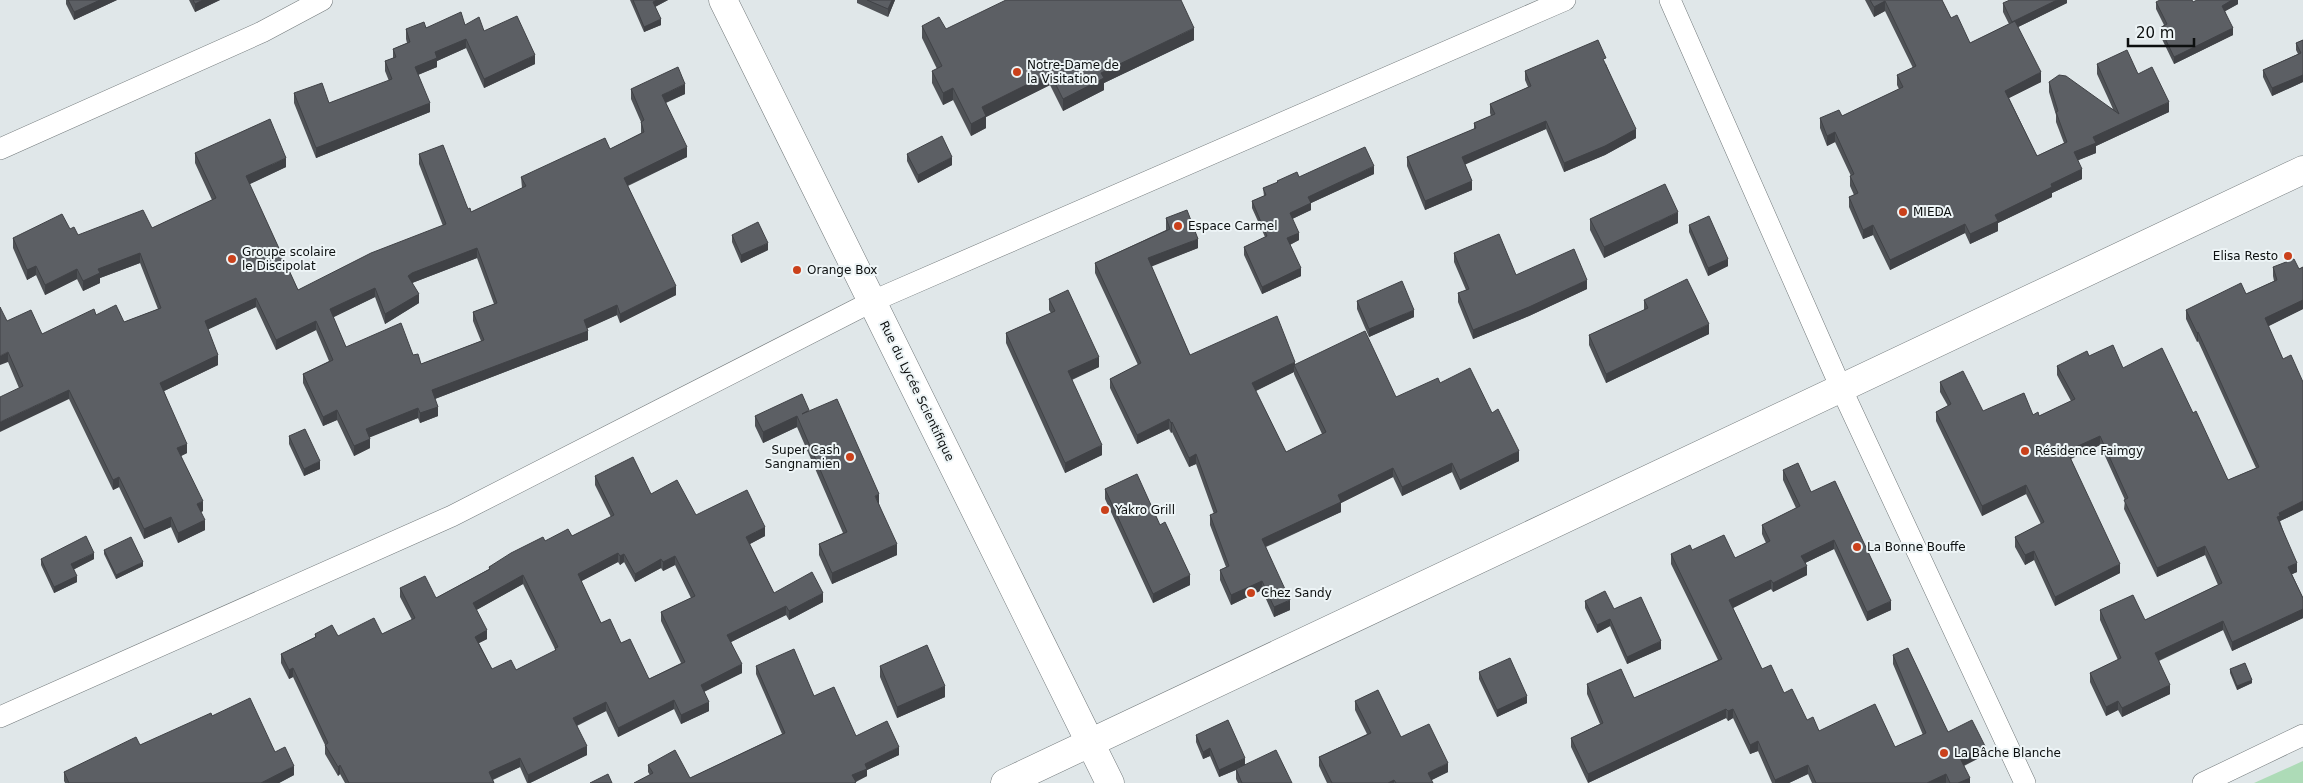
<svg xmlns="http://www.w3.org/2000/svg" width="2303" height="783" viewBox="0 0 2303 783" font-family="'DejaVu Sans',sans-serif">
<rect width="100%" height="100%" fill="#e0e7e9"/>
<path fill="#addbb7" d="M2303 761V783H2254Z"/>
<g fill="none" stroke-linecap="round" stroke-linejoin="round">
<g stroke="#71787a" stroke-width="22">
<path id="street" d="M1670 0 1841 388 2025 783
M0 149 262 32 322 0
M0 717 452 516 873 301 1565 0
M2203 783 2303 735"/>
</g>
<g stroke="#71787a" stroke-width="29">
<path id="secondary" d="M723 0 1110 783
M1005 783 2303 170"/>
</g>
<use href="#street" stroke="#fff" stroke-width="21"/>
<use href="#secondary" stroke="#fff" stroke-width="28"/>
</g>
<path fill="#4f5256" fill-rule="evenodd" d="M66 0H117L74 20 66 4Z
M189 0H220L195 12Z
M630 0H668L655 7 661 25 644 32Z
M857 0H895L888 17 857 3Z
M1865 0H1942L1951 18 1970 43 2009 24 2003 12V3L2067 0V3L2018 27 2041 82 2009 98 2037 156 2064 143 2056 122V115L2049 92V82L2113 109 2097 74V64L2138 74 2169 112 2096 146V153L2078 160 2082 179 2052 193V197L1998 223V231L1970 244 1965 233 1890 270 1873 235 1863 239 1849 207V197L1854 195 1850 186V176H1851L1835 142 1827 146 1820 128V118L1842 116 1899 89 1897 85V75L1913 68 1885 11 1874 17Z
M2238 0V4L2225 11 2233 35 2174 64 2160 35V28L2164 25 2156 9V2H2193Z
M465 25 484 31 535 64 484 88 466 48 437 61V67L418 75 430 112 316 158 294 103V93L329 103 389 81 385 71V61L393 58V49L407 43 406 39V29Z
M922 26 946 29 1194 40 1104 83V90L1063 111 1050 85 986 117V128L971 136 953 100 943 105 932 83V71L937 69 922 38Z
M2303 40V82L2272 96 2263 77V70L2298 54 2296 50V43Z
M1606 64 1636 138 1605 155 1564 172 1546 129 1465 164 1472 190 1425 210 1407 166V157L1474 129V123L1491 116 1490 113V104L1528 87 1525 80V71Z
M631 89 685 94 666 103 687 157 628 186 676 295 620 323 617 315 587 328 588 340 435 399 438 416 420 423 418 418 369 437 370 448 354 456 337 420 323 426 303 383V374L329 361 316 330 276 350 256 307 208 329 218 365 164 391 187 453 181 456 203 511 201 512 205 530 178 543 171 527 144 539 119 487 113 490 69 399 19 388 8 362 7 321 42 334 96 315 124 322 158 309 140 263 100 278V283L83 291 77 279 45 295 36 275 27 280 13 248V238L70 229 78 235 152 228 212 200 195 163V153L286 167 249 184 298 290 443 226 419 164V154L468 209 471 212 522 188 521 177 610 149 641 133V122L631 99ZM477 258 494 304 473 312V321L481 341 421 364 346 347 333 317 375 297 385 324 419 303 412 283Z
M907 154 952 165 918 183 907 161Z
M1374 174 1311 203V210L1292 219 1299 240 1290 245 1301 276 1262 294 1244 255V247L1265 237 1252 208V201L1264 196 1263 188 1277 183V181L1299 177Z
M1166 218 1198 248 1151 266 1190 355 1295 364 1396 397 1440 383 1492 413 1519 461 1460 490 1452 472 1402 496 1393 477 1341 503V512L1266 547 1290 610 1274 617 1262 590 1231 605 1220 580V570L1226 567 1210 525V515L1214 514 1196 464 1189 467 1172 432 1171 433 1169 429 1137 444 1110 388V379L1138 365 1095 273V263L1166 230ZM1294 372V374L1322 434 1286 452 1255 391Z
M1590 219 1678 223 1604 258 1590 230Z
M1689 225 1728 266 1708 276 1689 232Z
M732 235 768 250 741 263 732 242Z
M1454 253 1516 275 1587 289 1529 316 1473 339 1458 302V293L1466 290 1454 262Z
M2273 267 2299 269 2303 267V309L2268 326 2283 359 2303 382V510L2280 521 2297 572 2292 574 2303 598V618L2232 651 2223 630 2159 661 2170 694 2122 717 2118 710 2106 716 2090 682V673L2118 660 2100 620V610L2145 620 2218 585 2205 555 2157 577 2124 509 2125 500 2100 445 2071 459 2120 573 2055 606 2034 560 2025 565 2015 547V537L2041 524 2026 494 1982 516 1936 421V412L1948 406 1940 392V382L1983 411 2039 416 2071 401 2057 375V366L2089 356 2123 368 2193 413 2228 480 2256 468 2198 341 2197 342 2186 319V310L2246 294 2274 281 2273 276Z
M1049 299 1099 367 1072 380 1102 455 1065 473 1006 343V333L1051 313 1049 310Z
M1644 300 1709 334 1606 383 1589 345V335L1644 310Z
M1357 301 1414 317 1369 337 1357 309Z
M809 411 879 504 897 555 832 584 819 555V544L843 533 797 427 763 443 755 426V416Z
M289 436 320 469 304 476 289 444Z
M1783 470 1811 492 1891 610 1867 621 1834 549 1805 563 1807 575 1773 592 1771 589 1733 608 1762 669 1807 720 1819 731 1895 747 1923 735 1893 664V655L1948 732 1985 755 1964 766 1970 783H1812L1808 774 1789 783H1772L1758 751 1750 754 1733 718 1728 721 1726 718 1588 783 1571 747V738L1600 724 1587 694V684L1634 698 1718 660 1671 564V554L1692 550 1735 558 1766 543 1762 534V525L1796 508 1783 480Z
M595 476 651 494 696 515 765 536 750 544 774 593 823 602 789 620 786 615 731 642 742 673 704 692 709 711 681 724 674 709 618 737 606 711 577 726 587 755 530 783H527L520 767 493 780 494 783H345L340 774 338 776 325 754V745L293 677 289 679 281 663V654L315 637V634L338 636 382 634 412 620 400 597V588L436 598 489 569V567L545 541 572 536 611 517 595 485ZM618 562 620 565 624 562 635 582 661 568 663 571 675 565 691 598 661 612V621L681 663 649 679 621 643 601 623 581 581ZM523 584 555 649V651L516 670 492 669 479 643 487 639 476 610Z
M1105 489 1160 525 1190 585 1153 603 1105 499Z
M104 550 143 566 116 579 104 554Z
M41 559H94L74 569 77 582 54 593 41 565Z
M1585 601 1614 609 1661 649 1627 664 1610 626 1597 633 1585 608Z
M756 666 814 696 856 736 899 755 867 770V776L856 782V783H634L650 775 648 772V765L690 778 782 734 756 674Z
M880 666 945 697 897 718 880 677Z
M2230 669 2252 683 2237 690 2230 673Z
M1479 672 1527 703 1497 717 1479 679Z
M1355 701 1401 737 1448 772 1431 780 1433 783H1327L1319 766V757L1367 734 1355 710Z
M212 716 275 752 294 775 279 783H65L64 781V772L140 745Z
M1196 735 1245 765 1292 783H1238L1236 779V770L1219 777 1210 756 1203 759 1196 742Z"/>
<path fill="#404246" d="M100 0H117L74 20V12Z
M203 0H220L195 12V4Z
M657 0H668L653 8V2Z
M892 0H895L888 17V9Z
M2057 0H2067V3L2012 30V22Z
M2232 0H2238V4L2222 13V6Z
M1885 1V11L1874 17V7Z
M661 19V25L644 32V27Z
M1194 28V40L1104 83V90L1063 111V99L1101 73Z
M2233 28V35L2174 64V57Z
M466 39V48L437 61V67L415 76V67L435 52Z
M535 55V64L484 88V79Z
M2041 72V82L2005 100V91Z
M1050 73V85L986 117V128L971 136V124L982 107Z
M2303 75V82L2272 96V88Z
M685 84V94L662 104V95Z
M953 88V100L943 105V93Z
M2169 102V112L2096 146V153L2074 162V152L2093 137Z
M430 103V112L316 158V148Z
M1546 121V129L1462 166V157Z
M1636 129V138L1605 155 1564 172V163Z
M1835 132V142L1827 146V136Z
M687 147V157L624 187V178Z
M952 157V165L918 183V175Z
M286 158V167L246 186V176Z
M1374 166V174L1311 203V210L1290 220V213L1308 197Z
M2082 169V179L2052 193V197L1998 223V231L1970 244V234L1995 215 2051 184Z
M1472 181V190L1425 210V201Z
M1678 212V223L1604 258V247Z
M1965 224V233L1890 270V260Z
M1873 225V235L1863 239V230Z
M1299 233V240L1287 246V238Z
M1198 239V248L1148 268V258Z
M768 243V250L741 263V255Z
M477 248V258L412 283 408 276 412 273Z
M140 253V263L100 278V283L83 291V281L98 269Z
M1728 259V266L1708 276V268Z
M36 266V275L27 280V270Z
M1301 268V276L1262 294V287Z
M77 269V279L45 295V285Z
M1587 280V289L1529 316 1473 339V330Z
M676 286V295L620 323V314Z
M375 288V297L330 319V309Z
M419 294V303L385 324V314Z
M256 298V307L205 331V321Z
M2303 300V309L2265 328V318Z
M617 305V315L584 330V320Z
M1414 310V317L1369 337V329Z
M316 321V330L276 350V340Z
M1709 324V334L1606 383V374Z
M588 331V340L432 400V390Z
M2198 332V341L2197 342V333Z
M8 352V362L0 365V356Z
M218 355V365L160 393V383Z
M1099 357V367L1068 381V371Z
M1295 362V368L1294 365V372L1252 393V383Z
M69 390V399L0 432V422Z
M438 407V416L420 423V413Z
M418 408V418L366 439V429Z
M337 410V420L323 426V417Z
M797 416V427L763 443V432Z
M1169 419V429L1137 444V435Z
M1172 422V432L1171 433V423Z
M2100 436V445L2067 460V451Z
M370 439V448L354 456V446Z
M187 444V453L177 458V448Z
M1102 445V455L1065 473V463Z
M1519 451V461L1460 490V480Z
M1196 454V464L1189 467V458Z
M320 461V469L304 476V469Z
M1452 463V472L1402 496V487Z
M1393 468V477L1341 503V512L1262 548V539L1338 495Z
M119 477V487L113 490V480Z
M2026 485V494L1982 516V506Z
M879 494V505L875 496Z
M203 501V511L197 514V504Z
M2303 501V510L2280 521V525L2277 517 2279 513Z
M171 517V527L144 539V529Z
M205 520V530L178 543V533Z
M765 527V536L746 546V537Z
M1834 540V549L1801 565V556Z
M897 544V555L832 584V573Z
M2205 546V555L2157 577V568Z
M2034 551V560L2025 565V555Z
M94 553V559L71 571V564Z
M618 553V562L578 583V574Z
M624 554V562L620 565V556Z
M675 556V565L663 571V562Z
M661 559V568L635 582V574Z
M143 562V566L116 579V575Z
M2297 563V572L2288 576V567Z
M2120 564V573L2055 606V597Z
M1807 566V575L1773 592V583Z
M523 575V584L473 612V603Z
M1190 575V585L1153 603V594Z
M77 576V582L54 593V587Z
M1771 580V589L1729 610V600Z
M1262 581V590L1231 605V595Z
M823 593V602L789 620V611Z
M1290 600V610L1274 617V607Z
M1891 601V610L1867 621V612Z
M786 606V615L727 644V635Z
M2303 609V618L2232 651V642Z
M1610 619V626L1597 633V625Z
M2223 621V630L2155 662V653Z
M487 630V639L475 645V637Z
M1661 641V649L1627 664V657Z
M742 664V673L701 693V685Z
M293 668V677L289 679V670Z
M2252 680V683L2237 690V686Z
M2170 685V694L2122 717V708Z
M945 686V697L897 718V707Z
M1527 696V703L1497 717V710Z
M674 700V709L618 737V728Z
M2118 701V710L2106 716V707Z
M606 702V711L573 727V718Z
M709 702V711L681 724V715Z
M1726 709V718L1588 783V774Z
M1733 709V718L1728 721V711Z
M1758 741V751L1750 754V745Z
M587 746V755L530 783H528V775Z
M1985 746V755L1960 767V758Z
M899 747V755L867 770V776L852 783V775L865 764Z
M1210 748V756L1203 759V752Z
M520 758V767L489 781V772Z
M1245 758V766L1219 777V770Z
M1448 763V772L1428 782V773Z
M340 765V774L338 776V767Z
M1808 765V774L1789 783H1775V780Z
M294 766V775L279 783H261Z
M1946 774V783H1927Z
M1970 778V783H1958Z
M1394 780V783H1388Z"/>
<path fill="#5c5f64" stroke="#404246" fill-rule="evenodd" d="M68 0H100L74 12Z
M193 0H203L195 4Z
M633 0H657L653 2 661 19 644 27Z
M867 0H892L888 9Z
M1006 0H1181L1194 28 1101 73 1104 78 1063 99 1050 73 982 107 986 116 971 124 953 88 943 93 932 71 942 66 922 26 939 17 946 29Z
M1870 0H1942L1951 18 1957 15 1970 43 2015 21 2041 72 2005 91 2037 156 2067 142 2056 112 2058 111 2049 82 2059 75 2066 76 2119 114 2097 64 2127 50 2138 74 2152 67 2169 102 2093 137 2096 143 2074 152 2082 169 2051 184 2052 187 1995 215 1998 221 1970 234 1965 224 1890 260 1873 225 1863 230 1849 197 1858 193 1850 176 1854 174 1835 132 1827 136 1820 118 1839 110 1842 116 1903 87 1897 75 1916 66 1885 1 1874 7Z
M2010 0H2057L2012 22 2003 3Z
M2160 0H2192L2193 2 2197 0H2232L2222 6 2233 28 2174 57 2160 28 2167 24 2156 2Z
M461 12 465 25 479 17 484 31 517 16 535 55 484 79 466 39 435 52 437 58 415 67 430 103 316 148 294 93 322 83 329 103 392 79 385 61 396 57 393 49 410 42 406 29 424 22 426 28Z
M1598 40 1606 58 1603 59 1636 129 1605 146 1564 163 1546 121 1462 157 1472 181 1425 201 1407 157 1476 128 1474 123 1495 114 1490 104 1531 86 1525 71Z
M2303 40V75L2272 88 2263 70 2301 53 2296 43Z
M678 67 685 84 662 95 687 147 624 178 676 286 620 314 617 305 584 320 588 331 432 390 438 407 420 413 418 408 366 429 370 439 354 446 337 410 323 417 303 374 333 360 316 321 276 340 256 298 205 321 218 355 160 383 187 444 177 448 203 501 197 504 205 520 178 533 171 517 144 529 119 477 113 480 69 390 0 422V397L23 386 8 352 0 356V307L7 321 31 310 42 334 94 309 96 315 116 305 124 322 161 308 140 253 98 269 100 273 83 281 77 269 45 285 36 266 27 270 13 238 62 214 70 229 74 227 78 235 143 210 152 228 216 198 195 153 270 119 286 158 246 176 298 290 371 253 446 224 419 154 443 145 468 209 470 208 471 212 526 186 521 177 605 138 610 149 644 132 641 122 644 120 631 89ZM477 248 497 303 473 312 484 340 421 364 418 354 413 355 401 323 346 347 330 309 375 288 385 314 419 294 408 276 412 273Z
M942 136 952 157 918 175 907 154Z
M1365 147 1374 166 1308 197 1311 203 1290 213 1299 233 1287 238 1301 268 1262 287 1244 247 1267 236 1252 201 1266 195 1263 188 1278 182 1277 181 1297 172 1299 177Z
M1665 184 1678 212 1604 247 1590 219Z
M1187 210 1198 239 1148 258 1190 355 1277 316 1295 362 1252 383 1286 452 1326 432 1294 365 1365 331 1396 397 1438 378 1440 383 1470 368 1492 413 1498 409 1519 451 1460 480 1452 463 1402 487 1393 468 1338 495 1341 502 1262 539 1290 600 1274 607 1262 581 1231 595 1220 570 1229 566 1210 515 1217 512 1196 454 1189 458 1172 422 1171 423 1169 419 1137 435 1110 379 1141 363 1095 263 1170 229 1166 218Z
M1709 216 1728 259 1708 268 1689 225Z
M758 222 768 243 741 255 732 235Z
M1499 234 1516 275 1574 249 1587 280 1529 307 1473 330 1458 293 1469 289 1454 253Z
M2294 259 2299 269 2303 267V300L2265 318 2283 359 2291 355 2303 382V501L2279 513 2280 516 2277 517 2297 563 2288 567 2303 598V609L2232 642 2223 621 2155 653 2170 685 2122 708 2118 701 2106 707 2090 673 2121 658 2100 610 2133 595 2145 620 2222 583 2205 546 2157 568 2124 500 2128 498 2100 436 2067 451 2120 564 2055 597 2034 551 2025 555 2015 537 2044 522 2026 485 1982 506 1936 412 1951 404 1940 382 1963 371 1983 411 2024 393 2033 415 2038 412 2039 416 2075 399 2057 366 2087 351 2089 356 2113 345 2123 368 2162 348 2193 413 2196 411 2228 480 2259 467 2198 332 2197 333 2186 310 2241 283 2246 294 2277 280 2273 267Z
M1687 279 1709 324 1606 374 1589 335 1648 308 1644 300Z
M1402 281 1414 310 1369 329 1357 301Z
M1068 290 1099 357 1068 371 1102 445 1065 463 1006 333 1055 311 1049 299Z
M802 394 809 410 802 414 837 399 879 494 875 496 897 544 832 573 819 544 847 532 797 416 763 432 755 416Z
M305 429 320 461 304 469 289 436Z
M633 457 651 494 677 480 696 515 747 490 765 527 746 537 774 593 812 572 823 593 789 611 786 606 727 635 742 664 701 685 709 702 681 715 674 700 618 728 606 702 573 718 587 746 528 775 520 758 489 772 494 783H349L340 765 338 767 325 745 328 743 293 668 289 670 281 654 316 637 315 634 332 625 338 636 374 618 382 634 415 618 400 588 425 576 436 598 490 569 489 567 511 553 543 537 545 541 568 529 572 536 614 515 595 476ZM618 553 620 556 624 554 635 574 661 559 663 562 675 556 695 596 661 612 685 662 649 679 630 639 621 643 610 619 601 623 578 574ZM523 575 558 647 555 648 556 650 516 670 511 660 492 669 475 637 487 630 473 603Z
M1798 463 1811 492 1835 481 1891 601 1867 612 1834 540 1801 556 1807 566 1773 583 1771 580 1729 600 1762 669 1771 665 1784 693 1792 689 1807 720 1813 717 1819 731 1875 704 1895 747 1926 733 1893 655 1908 648 1948 732 1972 720 1985 746 1960 758 1970 778 1958 783H1950L1946 774 1927 783H1816L1808 765 1775 780 1758 741 1750 745 1733 709 1728 711 1726 709 1588 774 1571 738 1603 723 1587 684 1621 669 1634 698 1722 659 1671 554 1690 545 1692 550 1724 535 1735 558 1770 541 1762 525 1800 506 1783 470Z
M1137 474 1160 525 1165 522 1190 575 1153 594 1105 489Z
M86 536 94 553 71 564 77 576 54 587 41 559Z
M131 537 143 562 116 575 104 550Z
M1605 591 1614 609 1641 597 1661 641 1627 657 1610 619 1597 625 1585 601Z
M927 645 945 686 897 707 880 666Z
M794 649 814 696 834 687 856 736 887 721 899 747 865 764 867 769 852 775 856 782 854 783H634L653 773 648 765 675 750 690 778 785 733 756 666Z
M1510 658 1527 696 1497 710 1479 672Z
M2245 663 2252 680 2237 686 2230 669Z
M1378 690 1401 737 1429 724 1448 763 1428 773 1433 783H1396L1394 780 1388 783H1332L1319 757 1371 733 1355 701Z
M250 698 275 752 285 747 294 766 261 783H69L64 772 136 737 140 745 211 713 212 716Z
M1228 720 1245 758 1219 770 1210 748 1203 752 1196 735Z
M1276 750 1292 783H1242L1236 769Z
M608 774 612 783H590Z"/>
<g fill="#ca411b" stroke="#edf4f6" stroke-width="2">
<circle cx="1017" cy="72" r="5"/>
<circle cx="1903" cy="212" r="5"/>
<circle cx="1178" cy="226" r="5"/>
<circle cx="2288" cy="256" r="5"/>
<circle cx="232" cy="259" r="5"/>
<circle cx="797" cy="270" r="5"/>
<circle cx="2025" cy="451" r="5"/>
<circle cx="850" cy="457" r="5"/>
<circle cx="1105" cy="510" r="5"/>
<circle cx="1857" cy="547" r="5"/>
<circle cx="1251" cy="593" r="5"/>
<circle cx="1944" cy="753" r="5"/>
</g>
<g text-anchor="middle" dominant-baseline="central" stroke-width="4" stroke-linejoin="round" paint-order="stroke">
<g font-size="12" fill="#0c0f0f" stroke="#edf4f6" text-anchor="start">
<text x="1027" y="65">Notre-Dame de<tspan x="1027" dy="14">la Visitation</tspan></text>
<text x="1913" y="212">MIEDA</text>
<text x="1188" y="226">Espace Carmel</text>
<text x="242" y="252">Groupe scolaire<tspan x="242" dy="14">le Discipolat</tspan></text>
<text x="2278" y="256" text-anchor="end">Elisa Resto</text>
<text x="807" y="270">Orange Box</text>
<text x="840" y="450" text-anchor="end">Super Cash<tspan x="840" dy="14">Sangnamien</tspan></text>
<text x="2035" y="451">Résidence Faimgy</text>
<text x="1115" y="510">Yakro Grill</text>
<text x="1867" y="547">La Bonne Bouffe</text>
<text x="1261" y="593">Chez Sandy</text>
<text x="1954" y="753">La Bâche Blanche</text>
</g>
<g font-size="12" fill="#0c0f0f" stroke="#edf4f6">
<text transform="translate(917 391) rotate(64)">Rue du Lycée Scientifique</text>
</g>
</g>
<path d="M2128 38v8h66v-8" fill="none" stroke="#0c0f0f" stroke-width="2.5"/>
<text x="2136" y="38" font-size="15" fill="#0c0f0f" stroke="#edf4f6" stroke-width="4" paint-order="stroke">20 m</text>
</svg>
